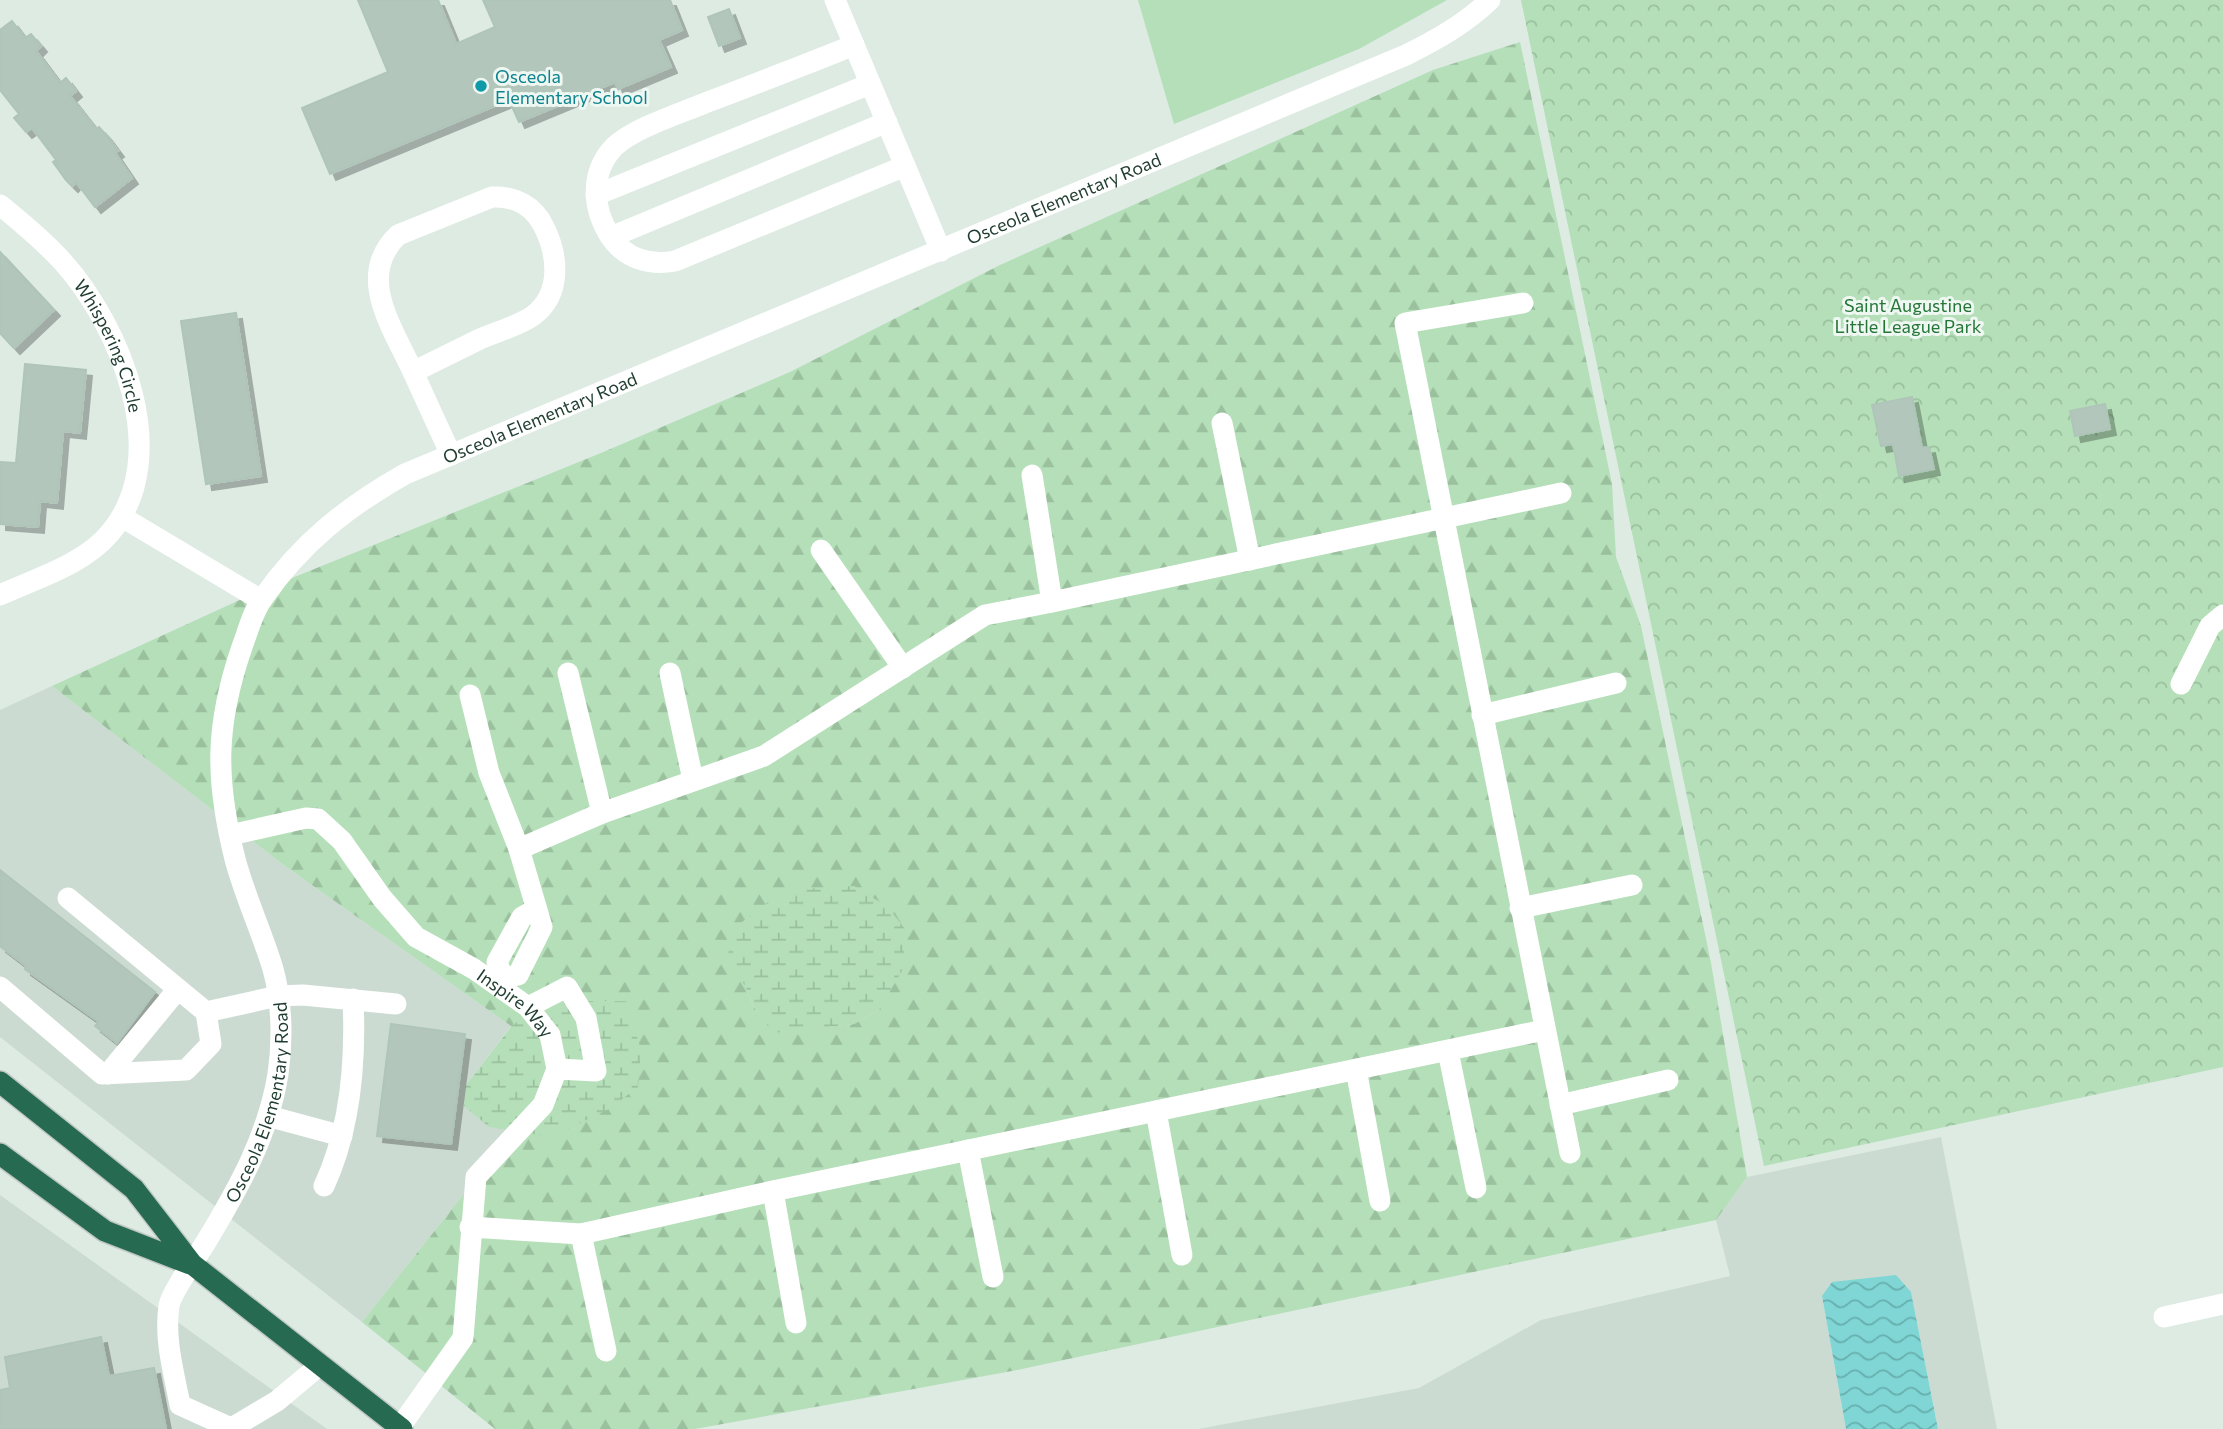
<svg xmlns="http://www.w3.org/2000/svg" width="2223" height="1429" viewBox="0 0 2223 1429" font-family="Commissioner,sans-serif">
<defs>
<pattern id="forest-firs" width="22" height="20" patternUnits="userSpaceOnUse" patternTransform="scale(1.75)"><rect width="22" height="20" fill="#b4dfb8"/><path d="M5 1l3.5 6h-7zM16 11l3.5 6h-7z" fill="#9ac09e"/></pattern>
<pattern id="wetland-marsh" width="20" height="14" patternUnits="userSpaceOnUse" patternTransform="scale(1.75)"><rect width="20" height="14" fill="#b4dfb8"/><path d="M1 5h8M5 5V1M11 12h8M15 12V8" fill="none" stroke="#9ac09e"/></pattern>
<pattern id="park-crowns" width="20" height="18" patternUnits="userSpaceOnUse" patternTransform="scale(1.75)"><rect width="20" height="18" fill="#b4dfb8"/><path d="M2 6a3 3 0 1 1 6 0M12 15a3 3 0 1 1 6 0" fill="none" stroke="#9ac09e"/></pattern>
<pattern id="water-waves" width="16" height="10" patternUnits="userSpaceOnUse" patternTransform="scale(1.75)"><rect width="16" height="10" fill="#7fd6d5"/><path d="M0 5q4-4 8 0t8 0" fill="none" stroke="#67afad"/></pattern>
<filter id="shadow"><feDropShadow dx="6" dy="6" stdDeviation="0" flood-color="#0004"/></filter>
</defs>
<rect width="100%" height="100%" fill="#ddebe3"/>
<path fill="#ccdbd1" d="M52 686 285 866 511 1026 466 1085 515 1130 362 1322 0 1037V710Z
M1941 1137 1997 1429H1938L1911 1292 1822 1296 1846 1429H1198L1419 1388 1541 1320 1730 1276 1716 1220 1747 1177Z
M0 1195 327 1429H0Z"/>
<path fill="#b4dfb8" d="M1138 0H1447L1359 49 1174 124Z"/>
<path fill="url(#forest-firs)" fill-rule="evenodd" d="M1520 42 1612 484 1616 557 1641 626 1711 963 1747 1177 1716 1220 1012 1371 695 1429H495L362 1322 515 1130 574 1001 511 1026 285 866 52 686 255 593 601 453 790 372 1000 265 1433 70ZM746 988 879 1010 854 1024 773 1032 753 1006Z"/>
<path fill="url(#wetland-marsh)" d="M854 886 888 907 905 929 903 969 879 1010 854 1024 773 1033 753 1006 746 988 728 954 733 929 768 902 802 889Z
M574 1001H626L641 1050 638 1087 611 1108 552 1137 489 1127 464 1106 466 1085 513 1024Z"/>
<path fill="url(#park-crowns)" d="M1521 0H2223V1067L1764 1166Z"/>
<path fill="url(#water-waves)" d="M1896 1275 1911 1292 1938 1429H1846L1822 1296 1832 1282Z"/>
<path fill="#b3c6bb" stroke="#afc5b9" stroke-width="2" filter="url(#shadow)" d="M358 0H438L456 44 495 27 483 0H670L682 30 659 40 671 67 618 89 615 82 519 122 509 100 330 174 302 108 388 72Z
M729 9 740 38 719 46 708 17Z
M12 21 25 38 31 34 41 46 36 51 60 83 66 78 76 91 70 96 96 129 99 127 106 135 118 151 115 153 132 178 95 207 76 182 72 186 66 180 53 162 56 160 32 128 26 132 14 118 19 114 0 90V30Z
M0 252 54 310 14 348 0 333Z
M236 313 261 476 206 484 181 321Z
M25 364 86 370 80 433 63 431 57 503 40 501 38 527 0 524V462L16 463Z
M1912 397 1922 448 1929 447 1934 469 1899 476 1893 444 1881 446 1872 405Z
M2105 404 2110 429 2075 436 2070 411Z
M0 870 155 992 117 1043 95 1026 99 1022 25 969 26 966 0 946Z
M391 1024 465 1034 451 1144 377 1136Z
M101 1337 109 1376 154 1368 166 1429H0V1390L10 1388 5 1357Z"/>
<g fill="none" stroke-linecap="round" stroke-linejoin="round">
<g stroke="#c0c8c5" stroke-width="24">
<path id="highway" d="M0 1082 134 1189 192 1264 402 1429
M0 1154 105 1231 190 1264"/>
</g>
<g stroke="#fff" stroke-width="21">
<path d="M835 0 941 251"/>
<path d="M854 45C805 65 755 84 705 103 679 114 634 128 614 147 590 172 592 208 610 236 624 258 649 266 675 261L905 166"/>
<path d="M596 195 870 84"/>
<path d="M492 197C515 196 534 206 544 227 558 255 562 293 534 315 521 325 496 332 480 339 458 350 435 361 413 372 393 328 355 276 398 235Z"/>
<path id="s1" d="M0 205C22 223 44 241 63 262 121 327 174 457 110 533 83 565 37 578 0 595"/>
<path d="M611 237 887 122"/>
<path d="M1523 303 1405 323 1570 1153"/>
<path d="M413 372 451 455"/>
<path d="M1222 423 1250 560"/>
<path d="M1032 475 1052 602 1561 493"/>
<path d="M122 517 261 600"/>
<path d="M821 550 903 668"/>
<path d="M568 673 602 813"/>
<path d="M670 673 693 780"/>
<path d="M2181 684 2210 626 2223 615"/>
<path d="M470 695 489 773 519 849"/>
<path d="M1482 715 1616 683"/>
<path id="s2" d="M230 835 306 818 318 819 342 841 382 898 416 937 474 969 528 1007 550 1035 557 1069 543 1105 476 1177 463 1338 400 1427"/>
<path d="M68 898 206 1012 278 996 303 995 396 1004"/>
<path d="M1520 908 1632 885"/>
<path d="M503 978 497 962 522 917 536 909"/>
<path d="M498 985 503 978 518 975 542 927 519 849 602 813 764 756 985 615 1052 602"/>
<path d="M0 987 102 1074 186 1070 211 1044 206 1012"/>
<path d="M528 1007 567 987 586 1018 596 1071 557 1069"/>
<path d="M1448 1051 1476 1188"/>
<path d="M1356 1069 1380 1201"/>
<path d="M108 1074 178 989"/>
<path d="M1560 1105 1668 1080"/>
<path d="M1156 1111 1182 1255"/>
<path d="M268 1116 342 1136"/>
<path d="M968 1150 993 1277"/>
<path d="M324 1186C351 1128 356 1062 353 999"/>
<path d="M773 1191 796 1323"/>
<path d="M470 1227 581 1234 773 1191 1544 1030"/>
<path d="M581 1234 606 1351"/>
<path d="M2164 1317 2223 1304"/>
<path id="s3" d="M231 1428 180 1405C174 1373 164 1339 169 1306 171 1292 197 1257 206 1242 238 1189 268 1136 278 1074 283 1040 282 1001 273 969 262 932 245 897 235 859 215 779 215 725 242 647 248 631 253 611 263 598 301 543 347 507 405 474L1406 55C1436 40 1465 24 1490 0"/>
<path d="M230 1429 277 1401 320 1365"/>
</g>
<use href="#highway" stroke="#276a52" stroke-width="21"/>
</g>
<circle fill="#0f9aa8" stroke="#eef7f1" stroke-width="2.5" cx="481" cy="86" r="7"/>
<g text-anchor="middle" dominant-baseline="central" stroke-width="6" stroke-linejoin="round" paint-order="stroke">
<g font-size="18" fill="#0d838f" stroke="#eef7f1" text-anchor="start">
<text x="495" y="76">Osceola<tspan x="495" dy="21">Elementary School</tspan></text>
</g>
<g font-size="18" fill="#1e3c2f" stroke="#eef7f1">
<text stroke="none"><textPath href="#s3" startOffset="1810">Osceola Elementary Road</textPath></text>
<text stroke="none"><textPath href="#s1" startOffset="182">Whispering Circle</textPath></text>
<text stroke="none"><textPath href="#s3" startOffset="1242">Osceola Elementary Road</textPath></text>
<text stroke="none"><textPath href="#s2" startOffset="364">Inspire Way</textPath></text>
<text stroke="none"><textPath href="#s3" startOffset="382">Osceola Elementary Road</textPath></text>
</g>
<g font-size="18" fill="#247637" stroke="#eef7f1">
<text x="1908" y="305">Saint Augustine<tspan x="1908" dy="21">Little League Park</tspan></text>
</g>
</g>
</svg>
